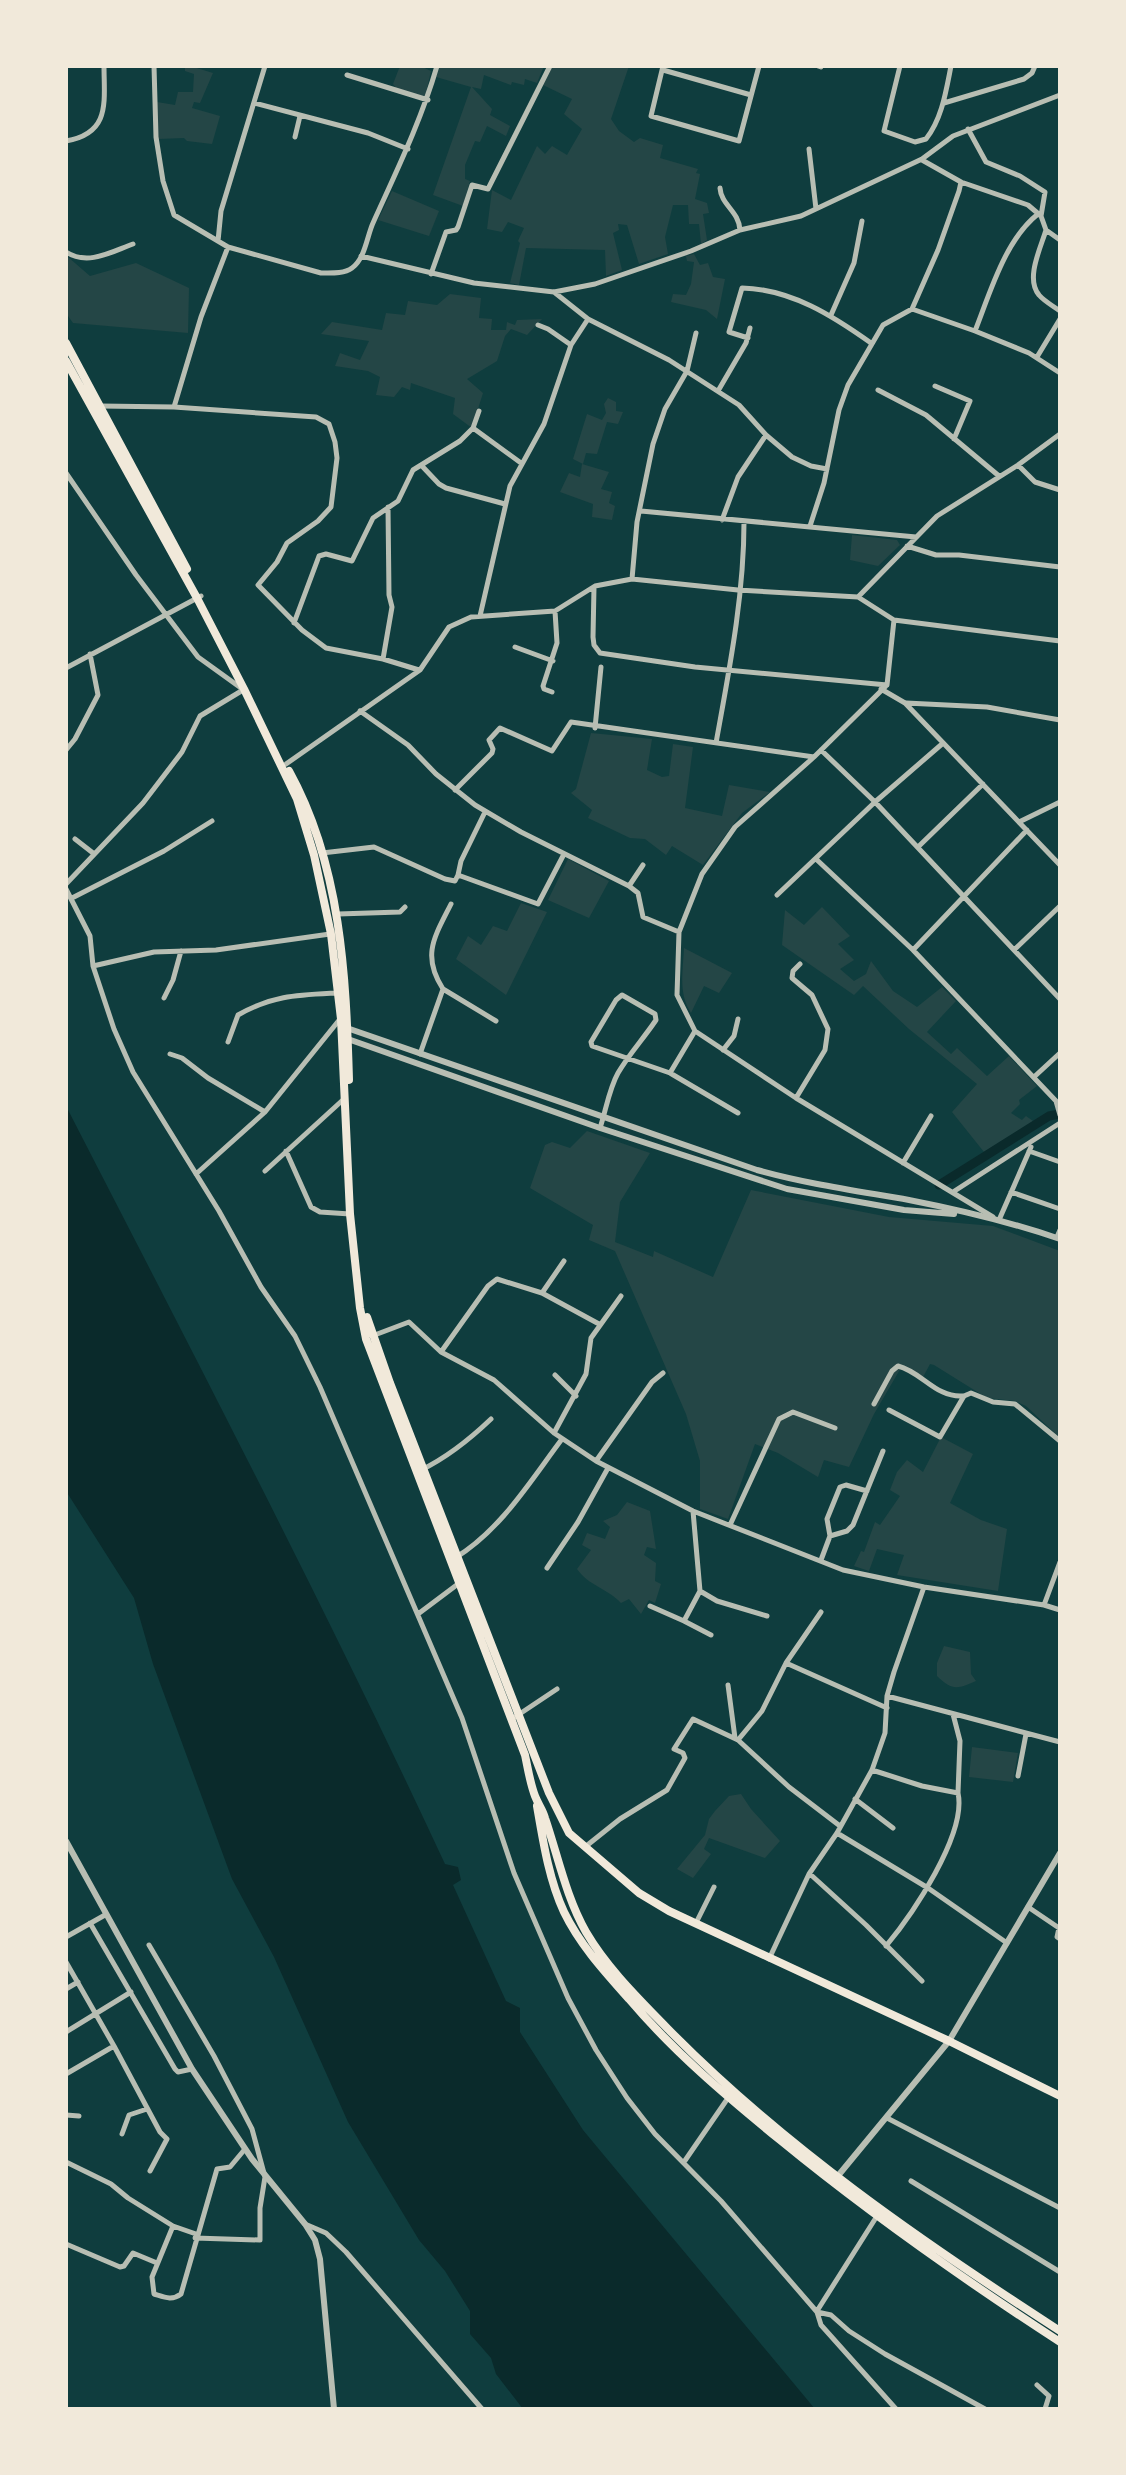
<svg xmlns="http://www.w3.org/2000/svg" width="1126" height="2475" viewBox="0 0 1126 2475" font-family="Overpass,sans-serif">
<rect width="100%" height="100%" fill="#0f3d3e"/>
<path fill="#244646" d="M169 66H190L213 73 200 103 194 102 192 108 220 116 212 144 187 141 184 138 158 139 157 102 175 105 178 92H193L194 74 185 71V68Z
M400 66H420L431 71 425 97 396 88 393 84Z
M440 66H544L537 83 525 79 524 85 512 82 511 85 484 75 481 89 472 87 492 109 490 115 510 126 506 136 487 126 480 142 475 141 465 165V179L470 181 463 206 433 195 471 87 436 77Z
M552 66H629L611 119 619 131 634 142 640 138 663 145 660 158 698 169 696 173 700 174 695 199 707 203 709 213 703 214 707 240 701 244 699 224H689L688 205H673L665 237 668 254 639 264 627 225 618 224 619 230 613 233 622 270 606 276 605 250 526 248 519 285 510 283 520 243 518 241 524 228 508 222 502 232 487 229 492 190 511 200 537 146 545 154 552 146 567 155 582 129 564 114 572 99 543 85Z
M392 191 439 211 429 236 378 220Z
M694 254 700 265 708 263 713 277 725 279 717 319 706 310 671 302 673 294 686 295 691 284 694 262 687 261 686 256Z
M68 257 90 276 136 263 189 288 188 333 73 323 66 313V258Z
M450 294 481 298 479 318 492 319 491 330H506L507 322 515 325 517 320 542 319 527 335 511 329 505 336 497 361 467 379 483 393 472 428 453 414 455 398 411 383 410 390 402 387 394 397 376 395 380 377 368 371 335 366 340 353 360 360 369 341 321 334 332 322 382 330 386 313 405 315 408 301 437 305Z
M608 398 616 402V411L623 412 618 424 607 422 597 454 586 453 583 464 573 459 587 414 602 420 606 413 604 404Z
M582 464 609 472 601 489 612 492 609 503 615 506 612 520 592 517 593 504 560 492 569 473 580 477Z
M852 535 897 540 900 545 878 566 850 560Z
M591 733 652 739 647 770 662 777 669 776 673 744 693 747 685 808 722 816 729 785 770 792 742 813 703 865 672 846 666 855 645 839 630 838 588 818 592 810 571 793 576 789Z
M568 859 609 881 589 918 548 900Z
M521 903 547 912 506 995 456 959 468 936 481 945 493 926 507 931Z
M822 907 850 936 838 944 854 960 840 969 854 981 866 974 871 961 893 991 917 1007 942 987 956 1001 927 1032 951 1054 957 1048 987 1076 1009 1056 1037 1086 1019 1100 1020 1104 1011 1113 1022 1120 1026 1116 1033 1121 984 1152 952 1112 977 1084 909 1029 863 986 854 995 782 945 785 910 804 925Z
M684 948 732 973 719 993 704 986 691 1013C678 994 683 970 684 948Z
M587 1131 650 1153 620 1202 615 1242 653 1257 654 1251 713 1277 751 1190 889 1217 993 1226 1060 1251V1438L1026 1406 1015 1401 987 1398 934 1365 930 1364 922 1379 902 1366 874 1414 849 1467 824 1460 818 1477 778 1453 755 1444 728 1519 700 1509V1461L686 1414 615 1251 589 1240 593 1225 530 1188 545 1145 552 1142 570 1148Z
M941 1437 973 1454 950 1503 981 1520 1007 1529 998 1591 897 1575 904 1555 877 1549 869 1571 854 1566 861 1551 864 1552 875 1522 880 1525 900 1496 890 1490 897 1472 907 1460 923 1472Z
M627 1502 650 1511 656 1549 647 1547 644 1555 656 1563 655 1581 661 1584 655 1603 649 1600 641 1614 629 1599 621 1603C607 1588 589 1586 577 1569L591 1550 582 1545 587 1533 605 1539 610 1527 603 1521 617 1515Z
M944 1646 970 1652 971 1674 976 1681C958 1689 952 1691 937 1676V1663Z
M972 1747 1018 1753 1013 1782 969 1777Z
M741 1794 751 1809 780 1841 765 1858 709 1838 704 1849 711 1854 693 1878 677 1869 705 1835 709 1819 715 1811 729 1796Z"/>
<path fill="#0a2a2b" d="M66 1106C195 1357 326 1608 445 1864L458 1867 461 1880 453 1885 506 2001 520 2008V2032L583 2130 815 2409H523L496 2374 491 2358 470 2334V2311L445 2271 419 2240 348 2122 274 1957 232 1879 153 1664 134 1598 66 1491Z"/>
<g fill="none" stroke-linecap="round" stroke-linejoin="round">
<path stroke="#0a2a2b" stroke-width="9" d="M939 1185 1049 1116 1060 1114"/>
<path stroke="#b8beb3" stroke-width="5" d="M154 66 156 137 163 181 174 215 228 247 321 273C331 273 344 274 352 268 365 259 367 236 373 223 397 170 421 121 437 66
M663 66 651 116 739 141 759 66
M818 66 821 67
M900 66 884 131 915 142 926 139C942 119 946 91 951 66
M663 70 751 95
M347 75 428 100
M254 103 368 133 408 149
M944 103 1024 79 1032 73 1035 66
M968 129 986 162 1020 176 1045 192 1041 216
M295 137 300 116
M66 141C111 133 104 102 104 66
M809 149 816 209
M961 182 1028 205 1041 216 1046 230 1060 240
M720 188C721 205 739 211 740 230
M1046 230C1041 247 1025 279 1039 295 1044 301 1053 306 1060 311
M218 241 221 211 265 66
M66 252C88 266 111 252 133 244
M361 256 474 283 554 292 595 284 691 251 740 230 801 216 922 159 953 136 1060 95
M431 274 446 232 456 230 458 227 472 185 488 189 550 66
M554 292 588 319 669 360 739 405 766 435 792 457 811 466 827 469
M912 309 975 331C990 293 1005 240 1038 214
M831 315 854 263 862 221
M538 325 548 329 571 345
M975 331 1029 353 1060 373
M748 338 729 332 742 288C791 289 833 316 871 343
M1037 357 1060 319
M935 386 970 401 954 439
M878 390 926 415 999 476
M718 391 746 343 750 328
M100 406 174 407 201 317 228 247
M174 407 316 417 329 424 335 442 337 458 331 507 318 521 287 543 277 562 258 585 302 630 326 648 383 659 419 670
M473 428 479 411
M421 465 439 484 446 488 505 504
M1018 465 1035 482 1060 490
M66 473 136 575 198 657 241 688
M641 511 916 537
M722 520 738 477 766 435
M810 526 824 483 839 410 848 385 883 325 912 309 938 250 959 191 961 182 922 160
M907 546 936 555H959L1060 567
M632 579 637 522 653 444 665 409 687 371 696 333
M594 587 593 637 594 645 600 653 695 667 887 685
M858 597 937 516 1018 465 1060 434
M480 616 510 486 544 424 571 345 588 319
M894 620 1060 641
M294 623 319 556 326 554 352 561 373 518 398 501 413 470 460 441 473 428 521 463
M515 647 553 661
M383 659 392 607 389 595 388 507
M66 668 201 596
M881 689 905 703 1060 865
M552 692 544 689 543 686 557 643 555 611
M906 703 987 707 1060 720
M360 711 408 745 436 774 475 805 521 832 629 886 638 893 643 917 679 932
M595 728 601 667
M716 743C729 671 744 596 744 522
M66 750 75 739 98 695 90 654
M821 750 875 802 1060 999
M286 764 420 670 449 627 471 617 555 611 595 586 632 579 738 590 858 597 894 620 887 685 814 757 735 827 702 874 679 932 677 995 695 1031 796 1098 993 1217
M455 790 492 753 493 749 489 740 500 728 552 751 571 722 814 757
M485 812 461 861 458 875 538 904 564 854
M1019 822 1060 802
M75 839 93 853
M918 847 983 784
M322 853 374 847 445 879 455 881 458 875
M816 859 913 950 1056 1101 1060 1115
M66 884 143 803 182 752 200 716 243 690
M629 886 643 865
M66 889 90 936 93 966 114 1029 133 1072 219 1211 261 1287 295 1336 320 1387 462 1718 514 1873 568 1998 596 2050 627 2098 655 2134 721 2201 817 2312 821 2325 896 2409
M777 895 875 802 942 744
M72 898 164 851 212 821
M338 914 400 912 405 907
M913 950 1027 830
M1014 950 1060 906
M93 966 154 952 216 950 330 934
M443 989 496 1021
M164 998 173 980 181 951
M228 1042 238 1015C273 995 299 995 338 993
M723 1050 734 1036 738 1019
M170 1054 182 1058 208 1078 265 1112
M420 1054 443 989C421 955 435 936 451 904
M670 1073 695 1031
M1034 1077 1060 1053
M796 1098 825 1050 828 1029 812 995 792 978 793 971 800 964
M600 1128C606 1110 609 1089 618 1073 629 1054 644 1038 656 1020L655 1014 622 995 616 1000 591 1042 592 1046 670 1073 738 1113
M286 1151 311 1207 320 1212 350 1214
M1029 1151 1060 1162
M903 1163 931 1116
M265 1171 345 1098
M196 1174 265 1112 340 1019
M953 1192 1060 1123
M1011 1192 1060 1209
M999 1220 1031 1147
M1057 1237 1060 1230
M542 1293 564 1261
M599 1324 542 1293 497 1279 488 1286 441 1352 494 1380 554 1433 596 1461 693 1511 843 1570 924 1587 1044 1605 1060 1610
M372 1336 409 1322 441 1352
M555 1375 576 1396
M874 1404 892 1371 898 1366C922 1372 936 1398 963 1396
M889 1410 940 1437 964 1396 971 1393 993 1402 1015 1404 1060 1441
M554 1433 586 1374 591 1338 621 1296
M596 1461 652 1382 663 1373
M421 1470C448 1457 469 1440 491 1419
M730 1525 779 1419 793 1412 835 1428
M830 1536 827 1519 840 1487 846 1485 867 1491
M455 1558C501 1530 531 1480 562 1439
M821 1560 830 1536 847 1531 853 1525 883 1451
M547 1568 578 1522 608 1468
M700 1591 717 1601 767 1616
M1044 1605 1060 1562
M650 1606 684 1621 700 1591 693 1511
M418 1614 458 1584
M684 1621 711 1635
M786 1663 887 1708
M728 1685 735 1738
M887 1696 1060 1742
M953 1714 960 1741 958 1793
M512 1719 557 1689
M738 1740 762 1711 786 1663 821 1612
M872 1770 922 1786 958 1793C967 1834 912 1915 886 1946
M1018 1776 1026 1734
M855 1799 893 1828
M837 1833 928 1888 1007 1943
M585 1847 620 1819 667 1790 685 1758 683 1753 674 1749 693 1719 738 1740 789 1787 840 1826
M810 1874 866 1925 922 1981
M1028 1907 1059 1928 1057 1937 1060 1939
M90 1923 175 2069 178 2072 192 2069
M696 1923 714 1887
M66 1937 105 1915
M149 1945 214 2056 252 2129 265 2177 260 2208V2240L195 2238
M769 1959 809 1874 837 1833 872 1770 885 1733 887 1696 894 1672 924 1587
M66 1962 114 2046 66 2074
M66 1989 78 1982
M66 2032 131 1992
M114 2046 160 2132 167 2139 150 2171
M66 2115 79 2116
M887 2118 1060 2208
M122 2134 129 2115 147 2109
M66 2162 111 2184 128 2198 173 2226 196 2234
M684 2162 728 2098
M911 2181 1060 2272
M305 2224 326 2233 346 2252 482 2409
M173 2226 152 2277 154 2294C164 2297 172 2301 181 2294L217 2169 230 2167 245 2149
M66 2244 120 2267 124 2266 133 2253 157 2263
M817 2311 877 2216
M817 2312 831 2315 849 2331 885 2354 985 2409
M1037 2385 1049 2396 1045 2409"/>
<path stroke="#b8beb3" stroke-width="6" d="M344 1027 757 1170C807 1184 858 1191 909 1200 960 1210 1011 1222 1060 1239
M345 1038 600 1128 787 1189 904 1210 954 1214
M66 1841 192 2069 252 2159 305 2224 315 2240 320 2259 334 2409
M837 2177 949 2041 1060 1853"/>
<path stroke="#f1e9da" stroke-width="8" d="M66 343 187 569
M66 361 197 598 244 689 297 799 314 855 331 934 341 1019 350 1214 360 1308 366 1339 525 1755C528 1769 530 1783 535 1796 538 1804 543 1810 545 1818 558 1856 566 1897 586 1932 607 1968 639 1999 668 2029 783 2146 922 2242 1060 2331
M289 771C341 865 346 975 349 1080
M367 1317 390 1383 549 1793 569 1833 639 1893 669 1911 949 2041 1060 2096
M537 1806C543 1841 549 1880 564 1912 580 1945 605 1972 629 1999 674 2052 726 2096 780 2140 869 2213 963 2279 1060 2342"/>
</g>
<rect width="1126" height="2475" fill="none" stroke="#f1e9da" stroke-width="136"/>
</svg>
